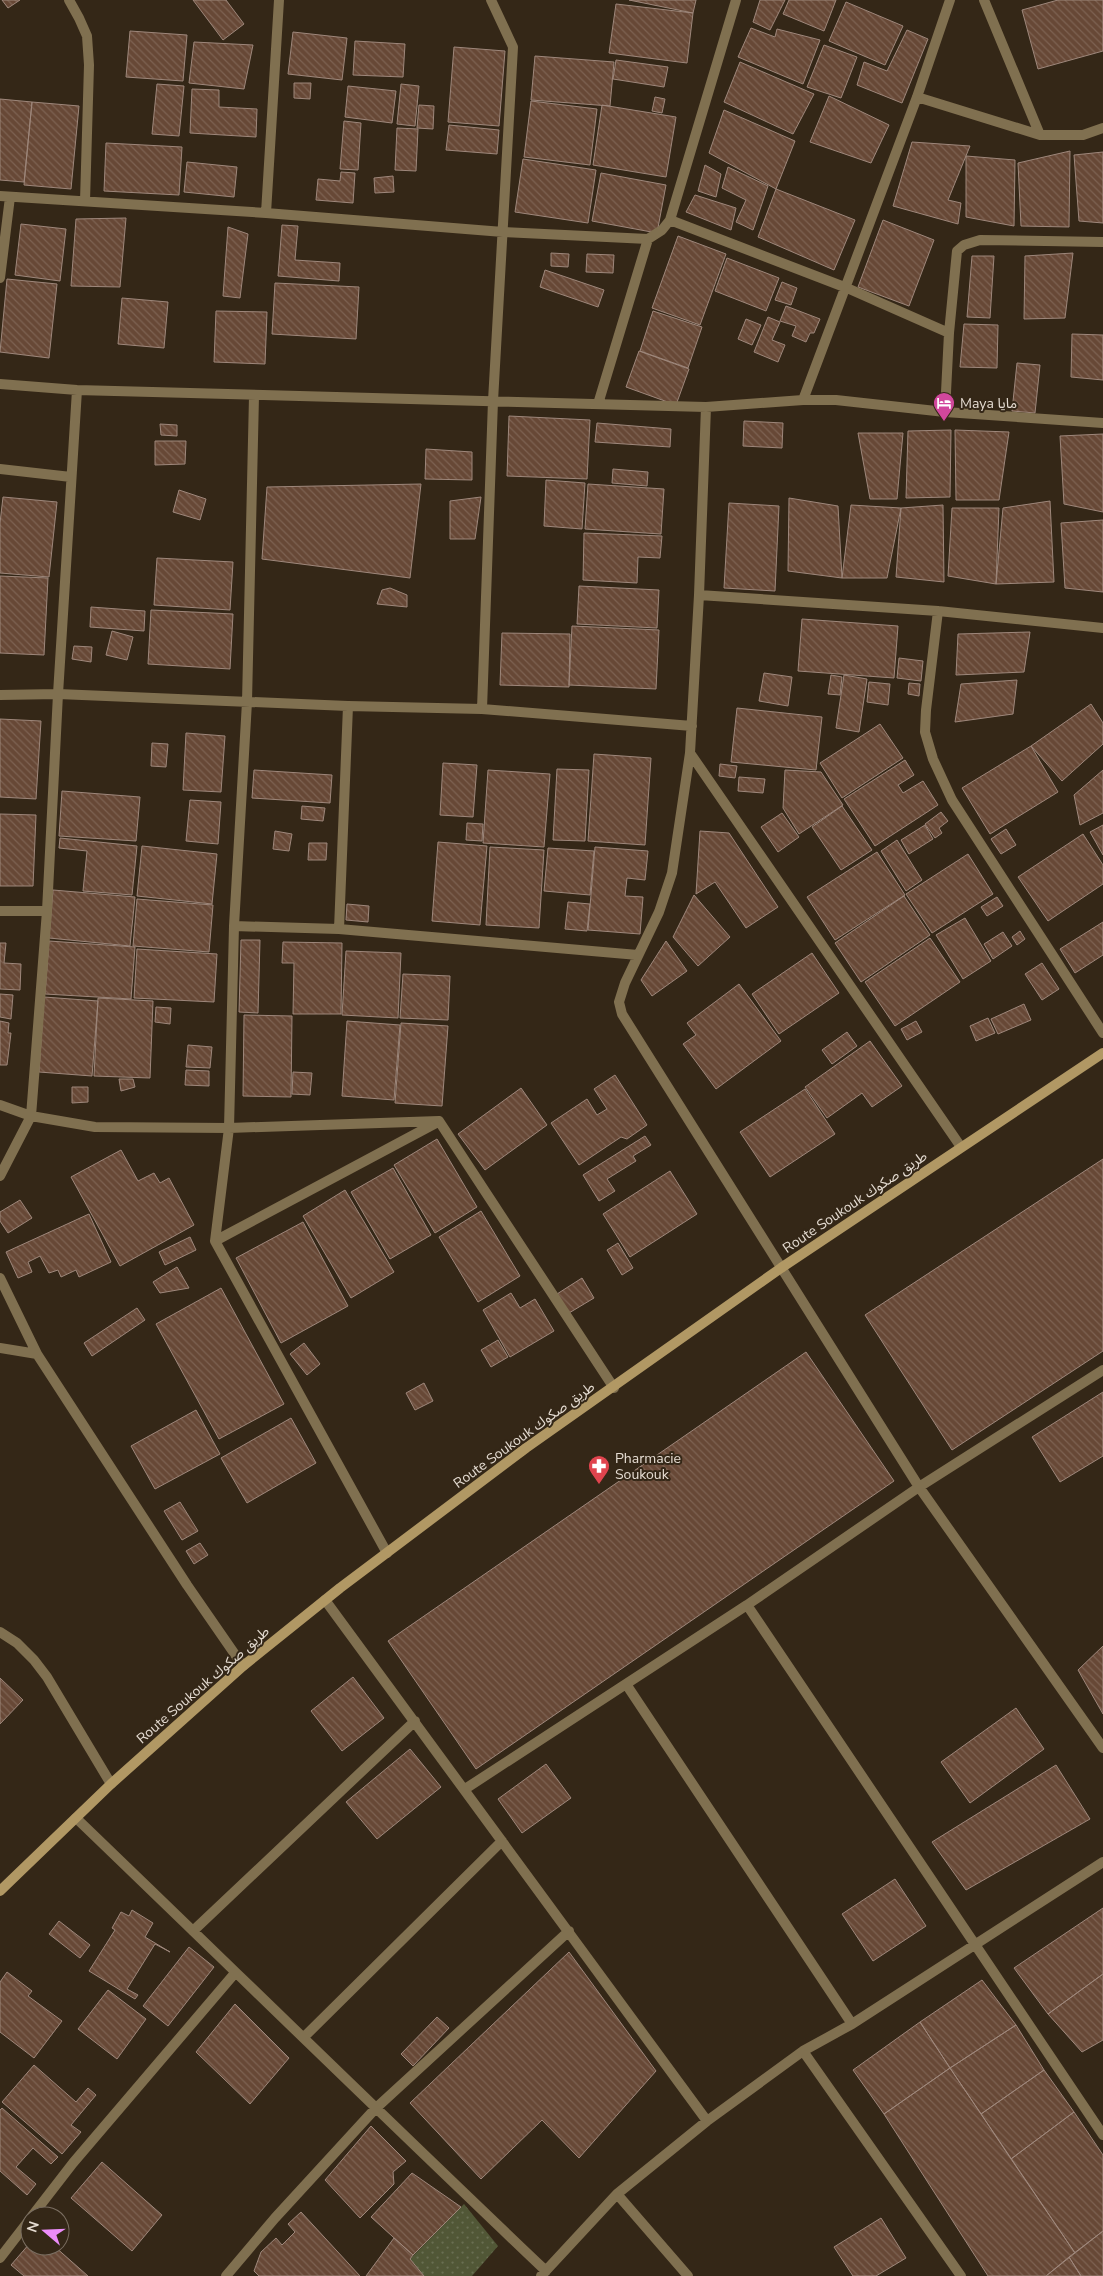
<svg xmlns="http://www.w3.org/2000/svg" width="1103" height="2276" viewBox="0 0 1103 2276" font-family="'Nunito Sans','Noto Sans Arabic',sans-serif">
<defs>
<pattern id="grass-dots" width="8" height="8" patternUnits="userSpaceOnUse" patternTransform="scale(1.25)"><rect width="8" height="8" fill="#515736"/><path d="M2 2h.1M6 6h.1" fill="none" stroke="#6a6f52" stroke-width="1.8" stroke-linecap="round"/></pattern>
<pattern id="building-back-hatch" width="6" height="6" patternUnits="userSpaceOnUse" patternTransform="scale(1.25)"><rect width="6" height="6" fill="#674836"/><path d="M-1 5l2 2M0 0l6 6M5-1l2 2" fill="none" stroke="#7d6252"/></pattern>
</defs>
<rect width="100%" height="100%" fill="#342717"/>
<path fill="url(#grass-dots)" d="M464 2204 498 2246 472 2276H424L410 2259Z"/>
<path fill="url(#building-back-hatch)" stroke="#9e877b" d="M2 0H20L8 8Z
M193 0H226L244 24 223 40Z
M629 0H696L693 13Z
M760 0H785L770 30 753 22Z
M789 0H836L824 31 783 14Z
M1058 0H1103V51L1038 69 1022 10Z
M846 2 903 26 885 65 829 41Z
M616 4 693 13 687 63 609 53Z
M751 28 775 37 777 29 820 40 803 84 738 57Z
M907 30 928 39 902 103 857 85 864 62 887 71Z
M130 31 187 35 183 81 126 77Z
M293 32 347 38 342 80 288 74Z
M355 41 405 44 403 77 353 75Z
M194 42 253 45 244 89 189 83Z
M824 45 857 57 841 98 807 87Z
M454 47 505 51 499 126 448 122Z
M535 56 614 62 610 106 531 100Z
M616 60 668 67 664 87 613 79Z
M740 62 814 94 793 134 724 102Z
M294 83H311L310 99 294 98Z
M157 84 184 86 179 136 152 134Z
M401 84 419 86 415 126 397 124Z
M348 86 396 91 392 123 345 117Z
M192 89 219 90V107L257 109 256 137 190 133Z
M829 96 889 125 871 163 810 142Z
M655 97 665 99 662 113 652 111Z
M0 99 32 102 24 182 0 180Z
M531 101 597 109 590 165 524 157Z
M32 102 79 106 71 189 24 185Z
M419 105 434 106 433 129 417 128Z
M602 105 676 117 666 177 593 165Z
M724 110 795 141 776 189 709 153Z
M344 121 361 123 358 170 340 169Z
M449 125 499 130 497 154 446 150Z
M397 128 418 129 416 171 395 170Z
M912 142 970 146 948 200 961 203 958 224 893 206Z
M106 143 182 147 179 195 104 191Z
M1070 151 1069 227 1021 226 1018 163Z
M1103 152V223L1079 221 1074 155Z
M966 156 1015 160 1014 226 966 217Z
M523 159 596 170 588 223 515 212Z
M187 162 237 167 234 197 184 192Z
M705 165 721 174 716 197 698 191Z
M728 167 768 186 753 230 736 222 746 200 722 188Z
M341 172 355 173 353 203 316 200 318 179 340 181Z
M601 173 666 185 657 233 592 221Z
M393 176 394 192 375 193 374 178Z
M776 189 855 220 834 270 758 237Z
M695 195 736 208 731 230 686 212Z
M126 218 120 287 71 286 76 219Z
M883 220 934 240 909 306 858 287Z
M21 224 66 229 60 281 15 275Z
M282 225 298 226 295 260 340 263 339 281 278 276Z
M228 227 248 234 240 298 223 296Z
M678 236 726 254 700 325 652 308Z
M551 253 569 254 568 267 551 266Z
M1073 253 1065 318 1024 319 1025 256Z
M587 254 614 255 613 273 586 272Z
M972 256H994L990 318 967 317Z
M727 258 779 278 766 311 715 291Z
M545 270 604 290 598 307 540 287Z
M7 279 57 284 49 358 0 352Z
M782 282 797 288 791 305 775 300Z
M275 283 359 287 356 339 272 334Z
M122 298 168 302 164 348 118 344Z
M786 306 820 319 814 333H810L806 342 792 336 796 326 780 321Z
M216 311 267 312 265 364 214 362Z
M653 311 702 327 688 368 640 351Z
M768 317 780 322 772 340 785 345 778 362 754 352Z
M746 319 761 325 752 345 738 339Z
M964 324 998 325 997 368 960 367Z
M1072 334 1103 335V380L1071 377Z
M639 351 689 369 676 405 626 387Z
M1017 363 1040 365 1035 413 1012 411Z
M509 416 590 420 587 479 507 476Z
M744 421 783 423 782 448 743 446Z
M597 423 671 429 670 447 595 442Z
M160 424 177 425V436L161 435Z
M951 430 950 497 906 498 908 431Z
M955 430 1009 432 999 500H956Z
M858 433H903L897 499H870Z
M1103 434V512L1064 504 1060 436Z
M155 441H186L185 464 155 465Z
M426 449 472 452V480L425 479Z
M613 469 648 472 647 486 612 483Z
M546 480 585 483 582 529 544 526Z
M421 484 410 578 262 559 267 487Z
M588 484 664 489 661 534 585 529Z
M179 490 206 499 200 520 173 512Z
M3 497 57 502 49 577 0 573V523Z
M481 497 475 539H450V501Z
M789 498 838 506 842 578 788 571Z
M1050 501 1054 582 996 584 1003 508Z
M729 503 779 506 775 591 724 588Z
M851 505 901 508 887 578H842Z
M943 505 944 582 896 577 901 508Z
M952 508H999L996 584 948 576Z
M1103 520V592L1065 588 1061 523Z
M584 533 662 536 660 558 638 557 637 583 583 580Z
M157 558 233 562 230 610 154 605Z
M0 576 48 578 44 655 0 653Z
M579 586 659 590 657 628 577 624Z
M390 588 407 595V607L377 604 382 590Z
M91 607 145 611 144 631 90 627Z
M151 610 233 614 230 669 148 664Z
M802 619 898 626 894 678 798 671Z
M572 626 659 630 656 689 569 685Z
M112 631 133 637 127 660 106 655Z
M1030 632 1024 672 956 675 958 634Z
M502 633 570 634 569 687 500 685Z
M74 646 92 647 91 662 72 659Z
M899 658 923 661 921 681 897 678Z
M764 673 792 677 788 706 759 701Z
M831 675 842 677 840 695 828 694Z
M844 675 867 679 859 732 836 728Z
M1017 680 1013 714 955 722 961 684Z
M869 682 890 684 888 705 867 702Z
M909 683 920 684 919 696 908 694Z
M1091 704 1103 723V744L1062 781 1031 746Z
M737 708 822 717 816 770 731 762Z
M0 719 41 721 36 799 0 797Z
M880 724 903 758 842 798 820 763Z
M186 733 225 736 221 792 183 790Z
M152 743 168 744 166 767 151 766Z
M1031 746 1058 792 990 834 962 788Z
M594 754 651 758 645 845 588 841Z
M905 760 914 775 898 785 903 793 923 781 938 805 875 846 844 799Z
M443 763 477 765 473 817 440 815Z
M720 764 737 766 735 778 719 776Z
M557 769 589 770 585 841 553 840Z
M254 770 332 775 330 803 252 798Z
M488 770 550 774 544 847 483 843Z
M785 770 821 772 843 805 799 834 783 808Z
M1103 770V813L1080 825 1074 795Z
M739 777 765 779 763 793 738 791Z
M62 791 140 797 136 841 59 836Z
M190 800 221 802 218 844 186 841Z
M302 806 325 808 323 821 301 819Z
M842 806 872 850 841 870 812 827Z
M941 812 948 821 939 828 942 833 935 838 925 824Z
M782 813 799 837 778 852 761 827Z
M0 814 36 815 33 886H0Z
M467 823 483 824 482 841 466 840Z
M925 825 933 839 909 854 901 840Z
M1103 825V855L1090 832Z
M1006 829 1016 845 1001 854 991 839Z
M275 831 292 834 289 851 273 849Z
M700 831 729 833 778 907 746 928 715 882 696 894Z
M1083 834 1103 865V884L1048 921 1018 877Z
M60 838 137 846 132 895 83 891 87 851 59 848Z
M897 840 922 880 906 891 881 851Z
M438 842 487 846 480 925 432 921Z
M309 843H327L326 860H308Z
M142 846 217 854 212 904 137 896Z
M490 847 544 850 539 928 486 925Z
M595 847 648 851 645 880 627 878 625 896 643 897 640 934 588 930Z
M548 848 594 851 590 895 544 891Z
M877 852 905 895 835 940 807 897Z
M968 854 993 894 932 933 906 894Z
M53 890 135 897 130 946 49 938Z
M694 895 730 937 698 966 673 937Z
M904 896 930 935 861 982 835 943Z
M997 897 1003 906 987 916 981 907Z
M137 899 213 905 209 952 133 946Z
M568 902 590 904 587 931 565 929Z
M347 904 369 906 368 922 346 920Z
M965 918 991 961 963 979 936 935Z
M1103 922V955L1075 973 1060 949Z
M1020 931 1025 939 1017 945 1012 937Z
M1003 932 1012 946 993 959 984 944Z
M930 938 960 982 895 1026 865 982Z
M241 940H260L258 1013 239 1012Z
M49 941 135 947 131 999 45 994Z
M666 941 687 971 652 996 641 980Z
M283 942 342 943 341 1014H293L294 963H282Z
M0 943H6L4 963 21 964 20 990 0 989Z
M137 949 217 954 214 1002 134 998Z
M346 951 401 953 398 1018 342 1015Z
M812 953 839 993 779 1034 752 994Z
M1042 963 1059 989 1042 1000 1025 974Z
M403 974 450 976 448 1020 400 1018Z
M739 984 781 1041 716 1089 683 1044 696 1035 687 1023Z
M0 994 13 995 11 1019 0 1017Z
M44 997 98 1001 92 1076 39 1072Z
M98 998 153 1001 150 1078 94 1076Z
M1024 1004 1031 1020 998 1034 991 1019Z
M156 1007 171 1008 170 1024 155 1022Z
M244 1015 292 1016 291 1097 243 1096Z
M988 1018 995 1033 976 1041 970 1026Z
M0 1021 9 1023 8 1033H11L7 1065H0Z
M347 1021 400 1025 394 1100 342 1096Z
M916 1021 922 1032 907 1040 901 1029Z
M401 1023 448 1026 442 1106 395 1103Z
M847 1032 857 1046 832 1064 822 1050Z
M870 1041 902 1086 872 1107 862 1093 827 1118 805 1087Z
M188 1045 212 1047 210 1068 186 1067Z
M186 1070 209 1071V1086L185 1085Z
M293 1072 312 1073 310 1095 292 1094Z
M615 1075 647 1125 627 1139 621 1137 579 1165 551 1123 587 1099 597 1115 607 1109 594 1089Z
M119 1079H133L135 1087 121 1091Z
M72 1087H88V1102L72 1103Z
M521 1088 547 1125 485 1170 458 1134Z
M805 1089 835 1134 770 1177 740 1132Z
M645 1136 651 1145 633 1156 636 1161 607 1179 615 1191 599 1201 583 1175Z
M437 1139 477 1207 435 1233 394 1165Z
M121 1150 138 1181 154 1173 160 1183 169 1178 194 1225 120 1266 71 1177Z
M1103 1159V1351L952 1450 865 1315Z
M393 1168 431 1235 390 1259 351 1192Z
M670 1171 697 1214 630 1257 603 1214Z
M345 1190 394 1272 351 1298 303 1216Z
M20 1200 32 1218 8 1233 0 1221V1212Z
M481 1211 520 1276 478 1302 439 1237Z
M89 1214 111 1262 79 1277 76 1270 61 1277 58 1270 49 1273 40 1256 28 1262 32 1272 18 1278 6 1252Z
M303 1222 348 1306 281 1343 236 1258Z
M190 1237 196 1250 165 1265 159 1252Z
M618 1243 633 1268 622 1275 607 1250Z
M177 1267 189 1288 160 1293 153 1282Z
M582 1278 594 1298 569 1313 557 1294Z
M221 1288 284 1404 219 1439 156 1324Z
M511 1293 520 1308 535 1299 554 1331 510 1357 483 1310Z
M137 1308 145 1320 92 1356 84 1343Z
M498 1340 508 1357 491 1367 481 1350Z
M304 1343 320 1364 307 1375 290 1354Z
M806 1352 894 1481 476 1769 388 1641Z
M424 1383 433 1401 415 1410 406 1393Z
M1103 1392V1456L1060 1482 1032 1437Z
M196 1410 220 1454 155 1489 131 1446Z
M291 1418 316 1463 247 1503 221 1458Z
M180 1502 198 1531 182 1540 164 1511Z
M200 1543 208 1555 194 1564 186 1551Z
M1103 1646V1714L1078 1670Z
M353 1677 384 1718 342 1751 311 1711Z
M0 1678 23 1700 0 1724Z
M1016 1708 1044 1749 970 1803 941 1762Z
M410 1749 441 1787 377 1839 346 1802Z
M546 1764 571 1798 522 1833 498 1799Z
M1056 1765 1090 1819 966 1890 932 1842Z
M895 1879 926 1926 873 1961 842 1914Z
M1103 1908V1974L1048 2014 1014 1968Z
M132 1910 153 1923 145 1937 170 1952 155 1944 127 1989 138 1995 135 1999 89 1971 115 1930 112 1928 121 1912 129 1916Z
M59 1921 90 1945 80 1958 49 1934Z
M189 1947 214 1967 168 2026 143 2006Z
M569 1952 656 2071 579 2158 542 2120 481 2179 410 2103Z
M7 1972 32 1991 28 1996 62 2021 34 2058 0 2032V1982Z
M1103 1974V2040L1082 2052 1048 2014Z
M982 1980 1016 2025 950 2068 920 2022Z
M108 1990 146 2019 117 2059 78 2029Z
M235 2004 289 2058 250 2104 196 2052Z
M437 2017 449 2028 413 2066 401 2054Z
M920 2022 950 2068 884 2114 853 2070Z
M1016 2025 1044 2070 981 2114 950 2068Z
M34 2065 76 2102 88 2088 96 2095 71 2125 81 2132 62 2154 2 2102Z
M950 2068 1075 2253 1046 2276H988L884 2114Z
M1044 2070 1074 2112 1011 2159 981 2114Z
M2 2108 58 2157 51 2164 33 2148 16 2167 36 2184 27 2195 0 2171V2110Z
M1074 2112 1103 2155V2231L1075 2253 1011 2159Z
M371 2126 406 2161 393 2172 394 2184 360 2218 325 2180Z
M102 2162 162 2215 132 2251 71 2198Z
M412 2173 461 2207 413 2255 371 2217Z
M301 2212 360 2276H259L254 2271 261 2252 276 2238 282 2245 295 2232 288 2224Z
M881 2218 906 2258 876 2276H853L834 2247Z
M1103 2231V2276H1081L1069 2257Z
M394 2238 413 2255 410 2259 424 2276H366Z
M30 2243V2246H54L88 2276H24L11 2265Z
M1069 2257 1081 2276H1046Z"/>
<g fill="none" stroke-linecap="round" stroke-linejoin="round">
<path stroke="#807050" stroke-width="10" d="M69 0 79 18 87 36 89 65 85 201
M984 0 1040 135
M917 97 1040 135H1083L1103 128
M0 196 266 213 503 232 648 239 662 230 670 220 736 0
M266 213 279 0
M670 220 847 288 949 333
M0 278 10 197
M0 384 77 390 706 407 803 400H836L945 412 1103 423
M254 396 247 702 234 926 229 1128 215 1241 387 1553
M803 400 917 97 950 0
M598 404 648 239
M706 407 699 595 690 753 672 873 659 912 625 983 619 1002 622 1014 919 1487 1103 1748
M945 412 949 333 957 251 964 245 980 240 1103 242
M0 469 71 477
M699 595 938 611 1103 628
M938 611 926 710 925 732 933 759 952 800 1103 1033
M0 695 58 694 348 706 482 709 692 726
M482 709 493 401 513 47 491 0
M690 753 961 1147
M0 911H47
M234 926 339 929 638 955
M339 929 348 706
M0 1105 31 1116 95 1127 229 1128 439 1121
M439 1121 614 1388
M0 1176 31 1116 47 911 58 694 77 390
M215 1241 436 1123
M0 1278 37 1354 187 1585 243 1666
M0 1348 37 1354
M325 1600 707 2121
M747 1605 1103 2135
M0 1632 17 1643 34 1660 47 1677 111 1784
M626 1684 852 2024
M465 1789 747 1605 919 1487 1103 1370
M76 1818C233 1969 388 2121 546 2271
M193 1931 415 1721
M304 2037 502 1841
M803 2051 961 2276
M617 2194 688 2276
M32 2216 73 2163 235 1973
M0 2258 30 2219
M226 2276 275 2218 375 2109 569 1931
M541 2276 617 2194 707 2121 803 2051 852 2024 1103 1862"/>
<path stroke="#b19864" stroke-width="10" d="M0 1891 111 1784 243 1666 340 1588 526 1448 781 1268 1103 1053"/>
</g>
<defs>
<g id="hotel-pin" transform="scale(1.125)"><path d="M0 17L-7.5 6A9.5 9.5 0 1 1 7.5 6Z" fill="#d1479c" stroke="#342717"/><path d="M-6-4.5h1.5V1H6V5H4.5V3h-9V5H-6ZM-4 0a1.8 1.8 0 1 1 3.6 0ZM.5 0V-2.5h3Q6-2.5 6 0Z" fill="#fff"/></g>
<g id="pharmacy-pin" transform="scale(1.125)"><path d="M0 17L-7.5 6A9.5 9.5 0 1 1 7.5 6Z" fill="#e0444e" stroke="#342717"/><path d="M-2-6h4v4h4v4h-4v4h-4v-4h-4v-4h4Z" fill="#fff"/></g>
</defs>
<g fill-rule="evenodd">
<use href="#hotel-pin" x="944" y="403"/>
<use href="#pharmacy-pin" x="599" y="1466"/>
</g>
<g text-anchor="middle" dominant-baseline="central" stroke-width="4" stroke-linejoin="round" paint-order="stroke">
<g font-size="14" fill="#e5dcd2" stroke="#342717" text-anchor="start">
<text x="960" y="403">Maya مايا</text>
<text x="615" y="1458">Pharmacie<tspan x="615" dy="16">Soukouk</tspan></text>
</g>
<g font-size="14" fill="#e5dcd2" stroke="#342717">
<text transform="translate(855 1202) rotate(-34)">Route Soukouk طريق صكوك</text>
<text transform="translate(524 1435) rotate(-36)">Route Soukouk طريق صكوك</text>
<text transform="translate(203 1685) rotate(-41)">Route Soukouk طريق صكوك</text>
</g>
</g>
<g transform="translate(45 2231) rotate(289)"><circle r="24" fill="#342717" stroke="#7b6f62"/>
<path d="M0-4L9 19L0 12L-9 19Z" fill="#ec8cfa"/>
<text y="-8" font-size="14" font-weight="bold" text-anchor="middle" fill="#e5dcd2">N</text>
</g>
</svg>
